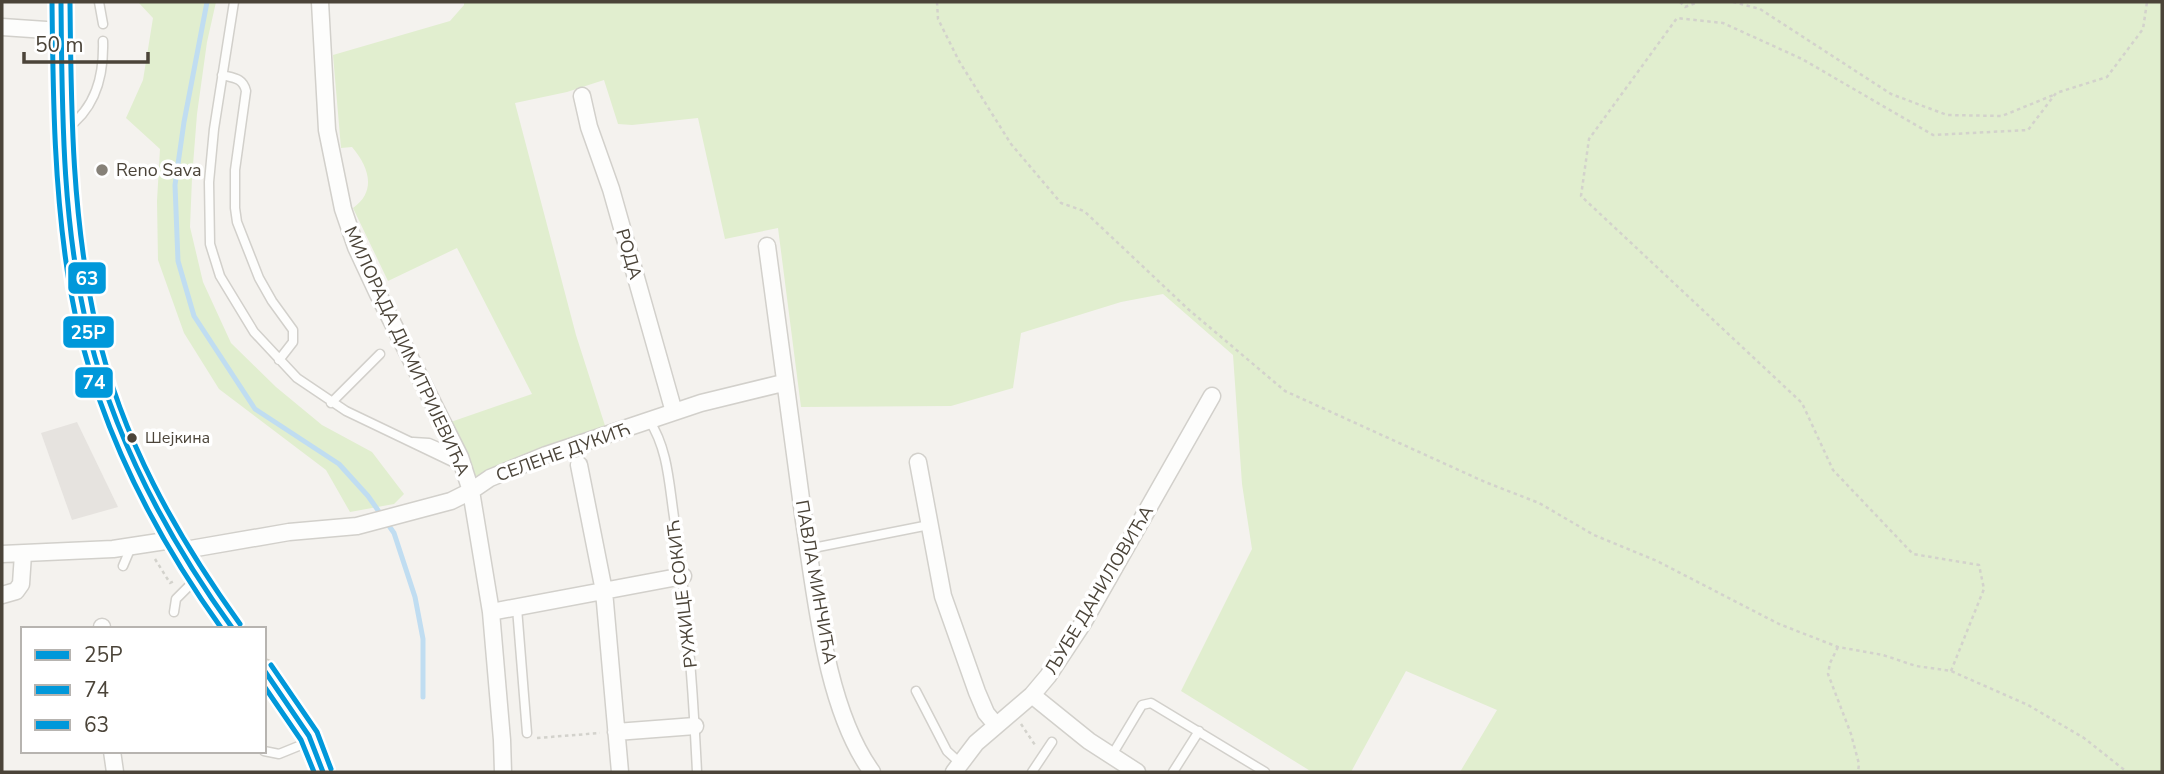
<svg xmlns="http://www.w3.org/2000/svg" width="2164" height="774" viewBox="0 0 2164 774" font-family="'Nunito Sans',sans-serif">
<rect width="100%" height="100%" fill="#f4f2ee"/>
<path fill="#e1eecf" d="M138 2H216L207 42 197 114 192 178 190 227 203 282 231 343 276 387 322 425 372 452 404 494 394 504 350 512 326 470 219 389 184 333 158 260 157 201 160 149 126 118 143 80 153 18Z
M464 2H2162V772H1460L1497 710 1406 671 1351 772H1312L1181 691 1252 549 1242 484 1233 355 1163 294 1121 302 1021 333 1013 388 951 406 801 407 778 228 725 239 698 118 632 125 618 124 604 80 567 92 515 103 576 335 608 435 471 491 445 424 532 394 457 248 388 281 353 208C377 191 369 167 352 147L341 148 333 55 450 21 464 5Z"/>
<path fill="#e6e3df" d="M77 422 118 507 72 520 41 433Z"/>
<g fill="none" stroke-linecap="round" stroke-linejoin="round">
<path stroke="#c0ddf1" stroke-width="5" d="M207 2 184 122 175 185 178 261 194 316 255 409 339 464 368 496 394 533 415 597 423 639V697"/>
<g stroke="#d2d0cb" stroke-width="11">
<path id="lane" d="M99 2 103 24
M234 2 214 129 209 182 210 244 220 276 254 332 297 378 346 411 463 467
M222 75C234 78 243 78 246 91L235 170V208L237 222 259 278 272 301 293 330V342L279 360
M66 129C96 108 104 76 103 41
M331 403 380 354
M649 420C668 449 669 484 674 517 687 602 693 687 697 772
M413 442 429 443 457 455
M808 549 929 525
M123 566 131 547
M517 608 527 733
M174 612 176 599 195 580
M916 691 947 751 960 763
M264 751 279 754 311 741
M1112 755 1142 705 1151 703 1265 772
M1032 772 1052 742
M1173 772 1199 731"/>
</g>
<g stroke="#d2d0cb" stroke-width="19">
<path id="street" d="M320 2 327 130 343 209 356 247 378 294 460 457 471 491 491 612 502 740 503 772
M2 27 61 31
M582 96 589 127 611 189 674 412
M767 246C779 338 791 430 804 521 816 598 826 709 872 772
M918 462 943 596 977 692 986 713 996 725
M579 465 604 591 620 772
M179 551 289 532 357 526 451 501 471 491 490 478 546 455 701 403 783 383
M2 554 113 549 172 540
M2 595 16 591 21 584 23 554
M491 612 683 576
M102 627V629
M1032 695 1089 741 1137 772
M616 732 695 726
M112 751 115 772
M954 772 976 743 1032 695 1048 676 1083 623 1212 396"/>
</g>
<g stroke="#d3cfc5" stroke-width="24">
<path id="secondary" d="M61 2C62 97 62 194 79 288 101 413 157 529 233 629
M264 670 309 736 323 772"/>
</g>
<path stroke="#d3d2cc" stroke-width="2.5" stroke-dasharray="3.5 3.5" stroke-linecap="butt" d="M937 2 938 19 959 61 1011 144 1061 203 1084 211 1188 309 1285 391 1485 482 1539 503 1594 535 1657 561 1779 624 1838 647 1883 655 1916 666 1951 671 2028 705 2084 738 2127 772
M1680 2 1685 7 1698 2
M1733 2 1760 9 1891 94 1947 115 2002 116 2056 94
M155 559 170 583 176 580
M1838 647 1830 663 1828 674 1851 734 1859 764 1858 772
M1951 671 1984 589 1979 565 1913 554 1833 470 1802 403 1581 196 1589 139 1677 18 1723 23 1802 59 1933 135 2028 130 2056 93 2107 77 2143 29 2147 2
M1021 724 1035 745
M537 738 600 733"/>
<use href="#lane" stroke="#fdfdfc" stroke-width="8"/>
<use href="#street" stroke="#fdfdfc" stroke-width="16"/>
<use href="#secondary" stroke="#f7f6f1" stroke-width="21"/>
<g stroke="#fff" stroke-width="10">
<path id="bus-1" d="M61 2C62 113 62 226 89 335 116 443 168 539 233 629
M264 670 309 736 323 772"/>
</g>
<g stroke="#fff" stroke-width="10">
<path id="bus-2" d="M52 2C53 97 54 193 70 288 92 413 148 526 222 629
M264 686 301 740 314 772"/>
</g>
<g stroke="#fff" stroke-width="10">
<path id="bus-3" d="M70 2C71 112 72 222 97 330 121 438 176 535 240 624
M271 665 317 732 331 769"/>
</g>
<use href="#bus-1" stroke="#0098da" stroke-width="5"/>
<use href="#bus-2" stroke="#0098da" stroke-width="5"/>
<use href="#bus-3" stroke="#0098da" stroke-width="5"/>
</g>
<circle fill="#868178" stroke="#fff" stroke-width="2.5" cx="102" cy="170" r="7"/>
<circle fill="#4b4439" stroke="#fff" stroke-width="2.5" cx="132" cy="438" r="6"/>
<g text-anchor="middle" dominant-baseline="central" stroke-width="7" stroke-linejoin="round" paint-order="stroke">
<g font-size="16" fill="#4b4439" stroke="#fff" text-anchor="start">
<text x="145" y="438">Шејкина</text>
</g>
<g font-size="18" fill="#4b4439" stroke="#fff" text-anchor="start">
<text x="116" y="170">Reno Sava</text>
</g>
<g font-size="18" fill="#4b4439" stroke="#fff">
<text transform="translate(629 254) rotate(74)">РОДА</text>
<text transform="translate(407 351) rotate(65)">МИЛОРАДА ДИМИТРИЈЕВИЋА</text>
<text transform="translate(563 452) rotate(-20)">СЕЛЕНЕ ДУКИЋ</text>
<text transform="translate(816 582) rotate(80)">ПАВЛА МИНЧИЋА</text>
<text transform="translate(1099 590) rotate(-59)">ЉУБЕ ДАНИЛОВИЋА</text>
<text transform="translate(682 594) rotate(-97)">РУЖИЦЕ СОКИЋ</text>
</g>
</g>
<g stroke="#fff" stroke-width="2.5">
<rect x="67" y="261" width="40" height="34" rx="7" fill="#0098da"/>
<rect x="62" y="315" width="53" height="34" rx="7" fill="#0098da"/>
<rect x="74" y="366" width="40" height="33" rx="7" fill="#0098da"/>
</g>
<g font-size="19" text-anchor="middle" font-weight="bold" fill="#fff">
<text x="87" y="285">63</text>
<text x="88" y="339">25P</text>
<text x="94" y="389">74</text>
</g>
<rect width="2164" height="774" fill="none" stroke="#4b4439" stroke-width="7"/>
<rect x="21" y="627" width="245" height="126" fill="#ffffff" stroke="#b7b4b0" stroke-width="2"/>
<rect x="35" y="650" width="35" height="10" fill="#0098da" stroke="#b7b4b0" stroke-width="2"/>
<text x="84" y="662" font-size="21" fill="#4b4439">25P</text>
<rect x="35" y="685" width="35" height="10" fill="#0098da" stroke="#b7b4b0" stroke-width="2"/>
<text x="84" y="697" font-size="21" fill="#4b4439">74</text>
<rect x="35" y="720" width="35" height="10" fill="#0098da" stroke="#b7b4b0" stroke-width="2"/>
<text x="84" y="732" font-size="21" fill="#4b4439">63</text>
<path d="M24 52v10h124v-10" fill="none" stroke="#4b4439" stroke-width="3.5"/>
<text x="35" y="52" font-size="21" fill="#4b4439" stroke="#ffffff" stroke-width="5" paint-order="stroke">50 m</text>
</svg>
